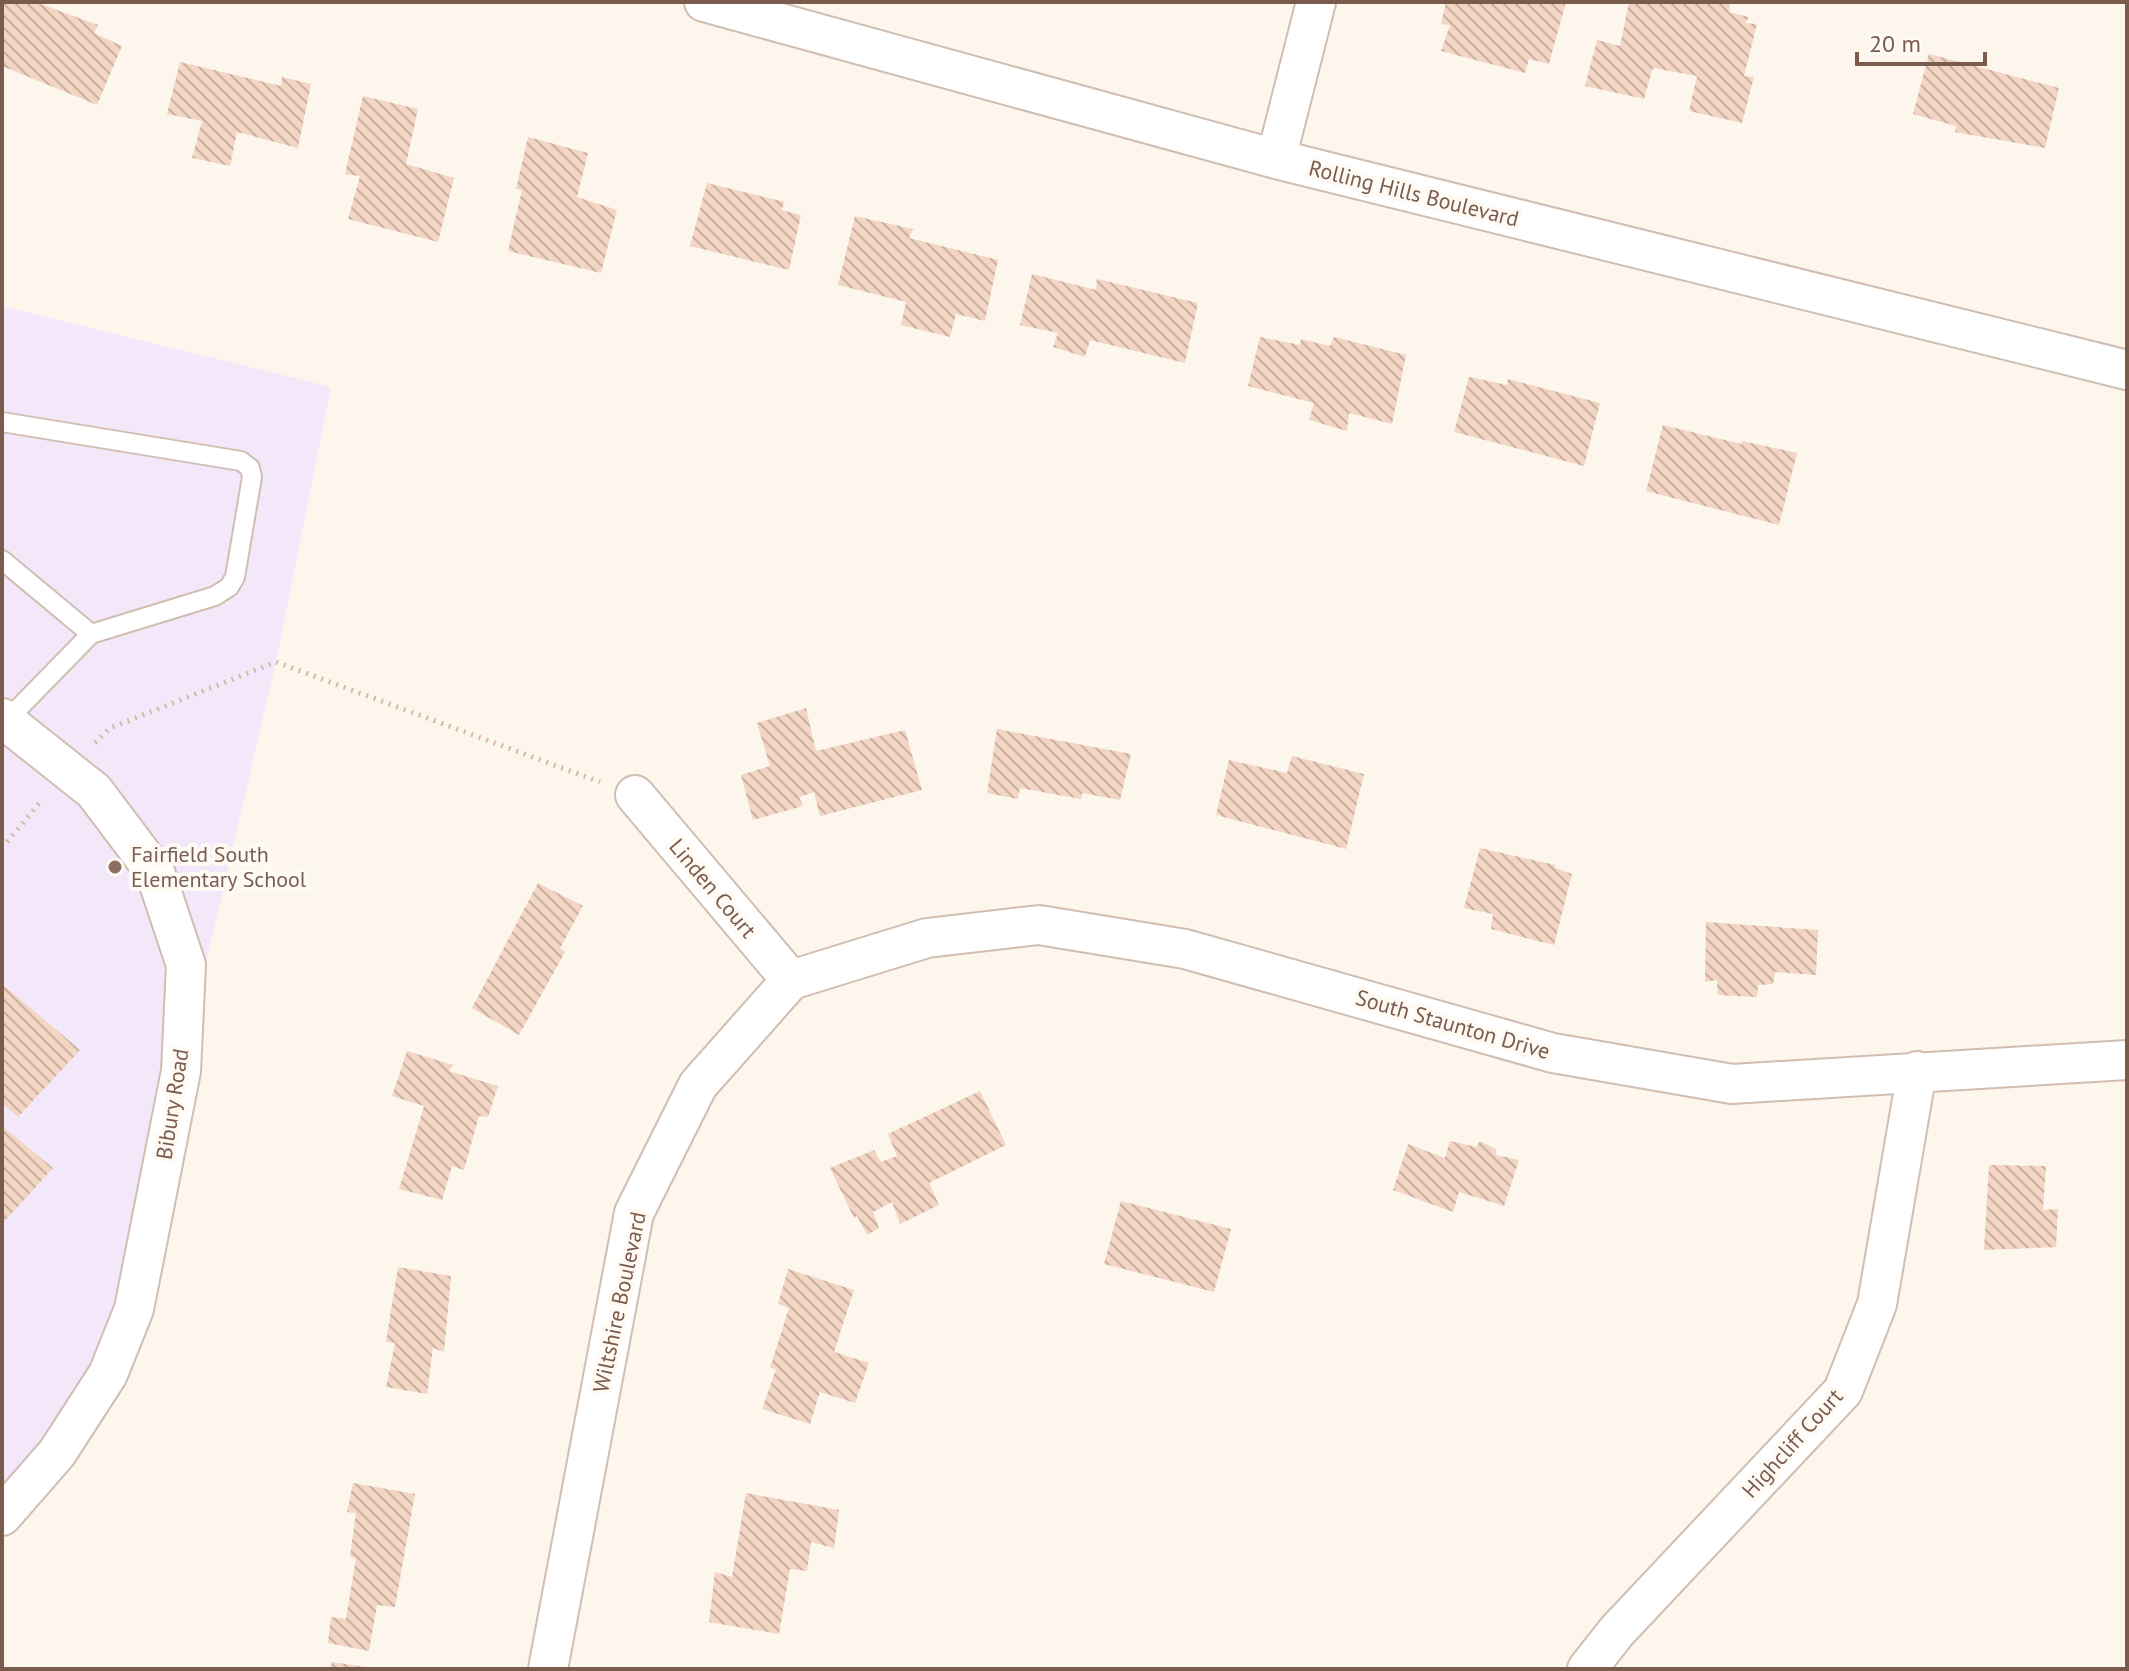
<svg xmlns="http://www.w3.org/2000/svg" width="2129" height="1671" viewBox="0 0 2129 1671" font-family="'PT Sans',sans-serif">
<defs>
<pattern id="building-back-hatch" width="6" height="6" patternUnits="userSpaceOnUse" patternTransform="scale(2)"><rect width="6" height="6" fill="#f3d5c3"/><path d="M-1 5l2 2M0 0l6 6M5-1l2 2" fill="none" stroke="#cab0a1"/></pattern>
</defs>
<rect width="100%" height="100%" fill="#fdf6ec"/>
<path fill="#f3e8fa" d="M2 306 331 387 276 662 181 1071 134 1309 2 1516Z"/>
<path fill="url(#building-back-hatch)" d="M2 2H35L98 25 94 33 122 46 97 105 2 66Z
M1446 2H1566L1549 64 1529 59 1525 73 1441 51 1450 25 1441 24Z
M1629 2H1730L1729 12 1749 17 1745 23 1757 24 1744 76 1754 77 1742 123 1689 111 1697 76 1653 68 1644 99 1585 86 1597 40 1620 46Z
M1929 54 2059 88 2045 148 1955 132 1956 126 1913 114Z
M180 62 281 86 282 77 311 84 298 148 237 132 230 166 192 158 202 121 167 114Z
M363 96 418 109 406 164 454 178 438 242 348 219 360 176 345 174Z
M528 137 588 153 577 197 617 210 601 273 508 251 522 190 516 189Z
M707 183 785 202 781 210 801 215 789 270 690 246Z
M855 216 913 229 909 238 998 260 985 321 956 314 950 337 901 325 906 302 838 285Z
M1032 274 1096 290 1097 279 1198 303 1185 363 1090 340 1085 357 1053 347 1058 333 1020 325Z
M1260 337 1300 345 1301 339 1330 346 1334 337 1406 355 1392 424 1349 413 1347 431 1309 420 1314 403 1248 386Z
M1469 377 1507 385 1508 379 1600 403 1584 466 1454 432Z
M1663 425 1741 444 1742 441 1797 453 1779 525 1646 491Z
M806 708 816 751 905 730 922 790 820 816 814 792 799 797 803 806 753 820 741 775 770 766 757 723Z
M997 729 1131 754 1120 800 1082 793 1081 799 1020 788 1018 799 987 793Z
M1292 756 1364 774 1346 849 1216 815 1229 760 1287 773Z
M1480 848 1555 865V868L1572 874 1554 945 1491 929 1493 914 1464 908Z
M538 883 583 906 560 948 565 952 519 1035 472 1008Z
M1706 922 1818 930 1816 975 1775 972 1773 984 1758 985 1757 997 1718 995 1717 980 1705 982Z
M2 984 80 1050 18 1117 2 1103Z
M407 1051 453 1065 449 1071 498 1086 488 1117 479 1116 464 1170 452 1166 442 1200 399 1189 424 1106 392 1096Z
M980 1091 1006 1145 929 1183 939 1205 900 1224 892 1202 873 1212 879 1228 867 1235 857 1216 854 1218 830 1168 874 1150 881 1162 897 1156 888 1134Z
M2 1126 53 1168 2 1224Z
M1450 1141 1476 1147 1480 1141 1496 1149V1155L1519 1160 1504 1206 1459 1192 1453 1212 1393 1190 1408 1144 1445 1158Z
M1989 1165 2046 1166 2043 1210 2058 1209 2056 1247 1984 1250Z
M1121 1201 1231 1229 1214 1292 1104 1264Z
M398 1267 451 1276 444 1352 433 1348 427 1394 386 1387 395 1343 386 1342Z
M788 1269 854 1290 834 1352 869 1363 855 1403 820 1392 810 1424 762 1409 776 1369 770 1368 789 1308 778 1304Z
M353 1483 415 1494 395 1607 377 1605 369 1651 328 1643 331 1617 346 1619 356 1558 350 1557 356 1513 347 1512Z
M746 1493 839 1510 834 1548 811 1542 807 1571 790 1569 779 1634 709 1622 715 1572 732 1577Z
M332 1662 365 1667V1669H330Z"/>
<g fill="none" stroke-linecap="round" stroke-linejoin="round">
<g stroke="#d1beb0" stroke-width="22">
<path id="lane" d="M2 422 241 461 250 468 252 477 235 577 229 587 215 596 91 634 6 721
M2 560 91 634"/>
</g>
<g stroke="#d1beb0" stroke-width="42">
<path id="street" d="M704 2 1276 159 2127 370
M1276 159 1316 2
M2 718 94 791 155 872 186 965 181 1071 134 1309 108 1374 57 1453 2 1516
M635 795 791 980
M791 980 927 938 1039 925 1185 949 1553 1053 1732 1084 2127 1060
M548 1669 634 1213 698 1085 791 980
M1587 1669 1617 1631 1843 1391 1877 1304 1917 1071"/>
</g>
<path stroke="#d9b8a5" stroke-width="5" stroke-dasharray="2 6" stroke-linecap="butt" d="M95 743 110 728 276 662 600 782
M7 842 42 800"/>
<use href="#lane" stroke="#fff" stroke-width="18"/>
<use href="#street" stroke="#fff" stroke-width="38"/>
</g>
<circle fill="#8d6e63" stroke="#fffaf3" stroke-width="3" cx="115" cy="867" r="8"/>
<g text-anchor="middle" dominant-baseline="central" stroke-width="8" stroke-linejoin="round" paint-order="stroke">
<g font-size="22" fill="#7a5c4d" stroke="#fffaf3">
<text transform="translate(1414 193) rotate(14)">Rolling Hills Boulevard</text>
<text transform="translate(713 888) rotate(50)">Linden Court</text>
<text transform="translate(1453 1024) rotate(16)">South Staunton Drive</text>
<text transform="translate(172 1104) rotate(-81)">Bibury Road</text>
<text transform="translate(619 1302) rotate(-78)">Wiltshire Boulevard</text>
<text transform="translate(1792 1443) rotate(-48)">Highcliff Court</text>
</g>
<g font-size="22" fill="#785e54" stroke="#fffaf3" text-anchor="start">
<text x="131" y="854">Fairfield South<tspan x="131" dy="25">Elementary School</tspan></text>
</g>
</g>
<rect width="2129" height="1671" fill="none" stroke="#7a5c4d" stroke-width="8"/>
<path d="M1857 52v12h128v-12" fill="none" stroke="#7a5c4d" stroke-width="4"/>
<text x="1869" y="52" font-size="24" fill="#7a5c4d" stroke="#fffaf3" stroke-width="6" paint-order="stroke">20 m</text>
</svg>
